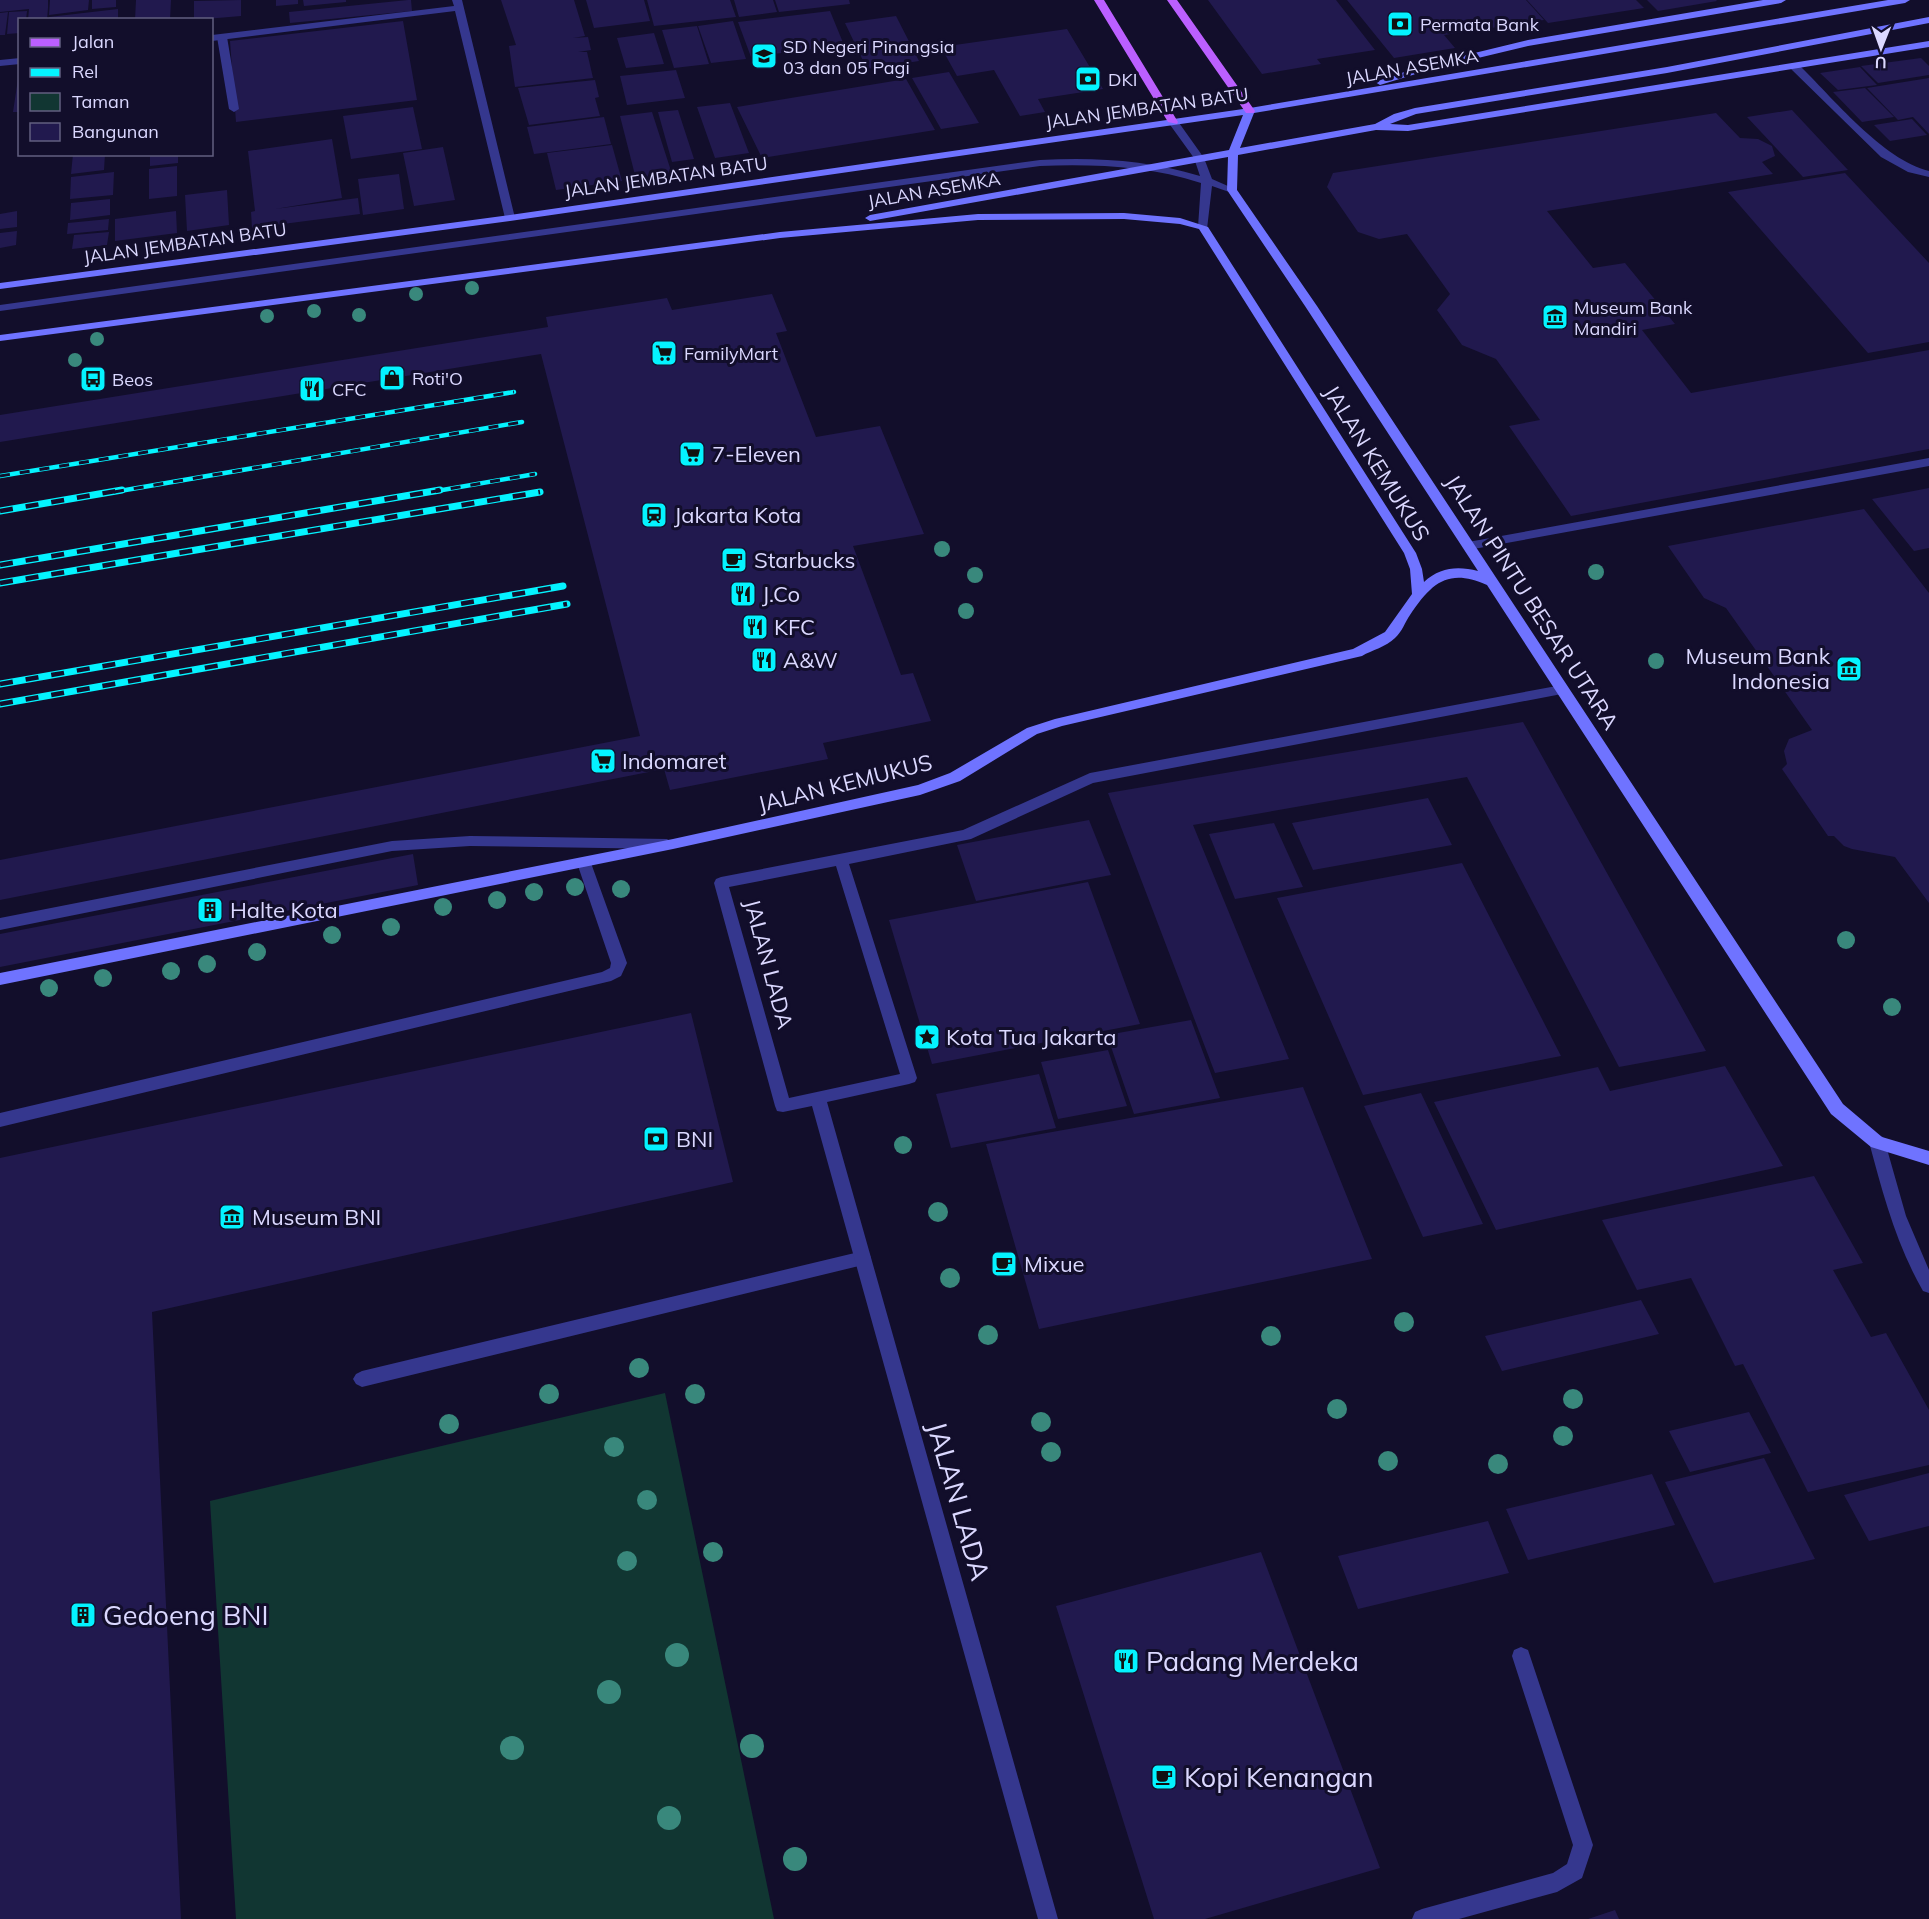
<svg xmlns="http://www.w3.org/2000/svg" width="1929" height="1919" viewBox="0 0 1929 1919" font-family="Mulish,sans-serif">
<rect width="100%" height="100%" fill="#120e2b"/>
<path fill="#113632" d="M665 1393 774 1919H236L210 1501Z"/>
<path fill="#21194e" d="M0 0H48V8L34 9 48 8 47 20H28L29 9 0 12Z
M50 0H89L88 10 49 15Z
M92 0H116V7L92 9Z
M136 0H171L170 20H135Z
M241 0V16L194 20V1Z
M276 0H298V4L276 6Z
M303 0H346V2L304 6Z
M408 0H411L412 11 290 23 289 12Z
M501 0H574L585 36 573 38 588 37 591 50 578 52H587L593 78 515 87 509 46 516 45Z
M586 0H644L650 21 594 28Z
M647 0H730L736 17 654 26Z
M734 0H773L777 12 739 17Z
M775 0H849L850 4 779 12Z
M1208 0H1336L1375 50 1317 59 1321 64 1262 74Z
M1347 0H1526L1544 20 1444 35 1455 48 1394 58Z
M1527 0H1636L1644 8 1548 23Z
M1647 0H1716L1717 1 1658 11Z
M118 9V20H49V17Z
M27 11 26 20H20V33L7 34 9 12Z
M830 11 844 45 751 57 738 22Z
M8 12 5 35H0V13Z
M896 16 919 61 867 69 845 23Z
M403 21 417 100 236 122 230 41Z
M733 21 746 59 711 63 698 26Z
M697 26 709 64 674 68 662 30Z
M1067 29 1103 89 1038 99 1045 112 1020 116 994 70 957 76 941 47Z
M654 33 664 64 626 68 617 38Z
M1921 58 1929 66V75L1878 83 1861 66Z
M1860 67 1877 85 1838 90 1820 73Z
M676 70 685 98 627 105 620 76Z
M949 72 979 123 941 129 912 78Z
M1929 78V134L1913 117 1898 120 1867 88Z
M18 79 20 112H13Z
M906 79 935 130 762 158 737 107Z
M595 80 599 97 595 98 600 116 529 125 518 88Z
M1865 88 1894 117 1862 122 1833 92Z
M730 103 749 153 715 158 697 107Z
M413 107 422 149 351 159 343 116Z
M678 110 694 159 672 162 658 112Z
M1792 110 1848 170 1803 177 1747 117Z
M652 112 672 174 636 179 620 116Z
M1716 113 1740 138 1758 139 1772 146 1775 156 1762 162 1773 174 1547 211 1593 268 1625 263 1675 324 1642 330 1691 393 1929 350V449L1571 516 1509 426 1540 420 1496 359 1462 345 1437 310 1450 294 1407 234 1379 239 1358 232 1327 187 1333 173Z
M604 117 611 144 534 154 527 127Z
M1912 119 1927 135 1890 141 1874 125Z
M332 139 342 198 275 209 358 198 360 214 252 228 251 212 255 211 248 151Z
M612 145 622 181 556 190 547 153Z
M443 147 455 200 414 206 403 153Z
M73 154H105L104 170 71 174Z
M150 154H178V163L150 166Z
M177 166V196L149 199V169Z
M114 172 113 195 70 199 71 177Z
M1845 173 1929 263V342L1868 353 1728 192Z
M399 174 404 209 363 215 358 179Z
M227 190 229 225 187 231 185 195Z
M110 199V215L70 220 71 203Z
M17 211V227L0 229V214Z
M176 211 177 233 115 241V219Z
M109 219 108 230 67 234 68 223Z
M17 231 16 245 0 248V233Z
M109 232 107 245 72 249 74 235Z
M772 294 787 331 776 333 816 437 880 426 924 534 853 546 901 675 913 673 931 721 823 743 828 759 670 790 664 769 0 900V860L640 736 541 354 0 442V415L548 327 546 317 667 298 672 310Z
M1929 488V548L1914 551 1872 499Z
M1864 509 1929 593V903L1895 857 1852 849 1844 846 1834 836H1828L1782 769 1787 764 1784 751 1789 739 1812 730 1726 608 1704 598 1668 546Z
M1523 722 1706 1051 1619 1067 1467 777 1193 825 1289 1059 1215 1073 1108 793Z
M1428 798 1452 845 1313 870 1292 823Z
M1089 820 1111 875 976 901 957 845Z
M1274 823 1303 887 1235 899 1209 834Z
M413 854 418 885 0 967V934Z
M1462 863 1561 1056 1363 1095 1277 898Z
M1088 882 1140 1024 932 1064 889 920Z
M691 1013 733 1182 152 1312 181 1919H0V1158Z
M1191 1020 1220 1098 1134 1114 1107 1035Z
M1108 1050 1127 1106 1058 1119 1041 1062Z
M1725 1066 1783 1166 1496 1230 1434 1102 1598 1067 1610 1091Z
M1039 1074 1056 1128 951 1148 936 1094Z
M1303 1087 1372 1259 1039 1329 986 1144Z
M1421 1093 1483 1224 1423 1237 1364 1106Z
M1814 1176 1863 1263 1833 1270 1871 1337 1886 1333 1929 1410V1465L1808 1492 1743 1364 1735 1366 1691 1278 1637 1290 1602 1220Z
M1641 1300 1659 1334 1502 1371 1485 1336Z
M1749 1412 1771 1453 1690 1472 1669 1431Z
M1764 1458 1815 1559 1714 1583 1665 1482Z
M1929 1473V1526L1869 1541 1844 1495Z
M1652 1474 1675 1525 1528 1560 1506 1509Z
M1488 1521 1509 1573 1358 1609 1338 1556Z
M1261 1552 1380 1868 1205 1919H1154L1056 1606Z
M1615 1910 1619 1919H1588Z"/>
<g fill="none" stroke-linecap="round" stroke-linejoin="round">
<path fill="#35378e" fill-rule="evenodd" d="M222 34 227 37 239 109 234 112 229 109 217 37Z
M1790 64H1798C1832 97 1883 160 1929 171V177L1908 172 1881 157 1790 68Z
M1173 119 1177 120 1204 158 1212 179 1237 190 1232 193 1212 186 1207 229 1203 230 1198 227 1201 183C1148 166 1095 164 1040 166L0 311V305L1040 160C1095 157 1147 160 1200 176L1194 158 1168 122Z
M1929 458V466L1468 550 1462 546 1468 542Z
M470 836 667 839 674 844 667 849 470 846 392 851 0 930V918L392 841Z
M584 858 591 863 627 963 621 976 611 981 0 1127V1113L602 972 610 968 611 963 577 863Z
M863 1251 869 1253 871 1258 869 1263 863 1265 362 1387 356 1384 353 1379 356 1374 362 1371Z
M1521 1647 1528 1650 1593 1845 1582 1878 1557 1892 1459 1919H1412L1415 1912 1422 1909 1553 1873 1567 1864 1573 1845 1512 1656 1514 1650Z"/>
<path fill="#35378e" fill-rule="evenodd" d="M452 0H462L515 218 514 220H506L505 218 455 11 212 41V35L454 6Z
M20 58V64L0 66V60Z
M1562 685 1567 687 1569 690 1567 693 1093 783 971 839 849 864 917 1078 915 1082 909 1084 827 1102 1058 1919H1038L812 1106 783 1112 777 1111 775 1106 714 883 716 879 721 877 963 830 1090 773ZM836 866 900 1074 789 1098 729 887Z
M1877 1135 1883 1137 1885 1142 1906 1216 1929 1270V1293L1923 1291C1896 1244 1883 1194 1869 1142L1871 1137Z"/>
<path fill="#6f73ff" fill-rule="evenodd" d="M1763 0H1786L1781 3 1528 46 1432 69 1380 85 1375 82 1425 65 1528 40Z
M1888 0H1910L1905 3 1254 113 1240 148 1375 124 1394 114 1415 108 1667 67 1929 17V23L1667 73 1416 114 1390 124 1408 125 1929 41V47L1408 131 1376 130 1238 155 1237 190 1317 306 1843 1104 1882 1137 1929 1151V1165L1871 1147 1831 1114 1487 585C1449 568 1432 582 1410 615 1405 622 1402 632 1395 638 1386 647 1372 650 1362 656L1062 726 1037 734 960 781 920 795 673 849 0 985V973L673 839 918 785 950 773 1027 728 1055 719 1353 649 1385 632 1412 594 1410 569 1404 553 1199 229 1180 224 1124 219 978 220 780 238 0 341V335L780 232 978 214 1124 213 1180 218 1208 227 1416 553 1422 569 1424 582C1440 567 1458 566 1478 571L1305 306 1227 190 1228 157 870 221 865 218 870 215 1229 150 1243 115 510 221 0 289V283L510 215 1250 108Z"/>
<path fill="#bb5fff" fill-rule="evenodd" d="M1094 0H1104L1178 122 1177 124 1168 122Z
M1167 0H1177L1255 111 1254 113H1246Z"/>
<g stroke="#04f3ff" stroke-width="4.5">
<path id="rail-far1" d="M0 476 514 392
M114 492 522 422
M431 492 535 474"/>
</g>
<g stroke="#04f3ff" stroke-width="7">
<path id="rail" d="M0 511 122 490
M0 565 440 490
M0 583 540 492
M0 684 563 586
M0 704 567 604"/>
</g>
<use href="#rail-far1" stroke="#120e2b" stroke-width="3" stroke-dasharray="10" stroke-linecap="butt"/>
<use href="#rail" stroke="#120e2b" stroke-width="4.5" stroke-dasharray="13" stroke-linecap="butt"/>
</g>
<g fill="#39887c">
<circle cx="472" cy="288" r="7"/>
<circle cx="416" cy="294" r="7"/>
<circle cx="314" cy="311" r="7"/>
<circle cx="359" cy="315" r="7"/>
<circle cx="267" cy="316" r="7"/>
<circle cx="97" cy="339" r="7"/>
<circle cx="75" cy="360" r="7"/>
<circle cx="942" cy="549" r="8"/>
<circle cx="1596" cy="572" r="8"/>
<circle cx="975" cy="575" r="8"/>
<circle cx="966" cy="611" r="8"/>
<circle cx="1656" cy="661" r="8"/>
<circle cx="575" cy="887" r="9"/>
<circle cx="621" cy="889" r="9"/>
<circle cx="534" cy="892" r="9"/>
<circle cx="497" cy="900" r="9"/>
<circle cx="443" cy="907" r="9"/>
<circle cx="391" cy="927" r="9"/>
<circle cx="332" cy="935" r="9"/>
<circle cx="1846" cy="940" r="9"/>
<circle cx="257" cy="952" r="9"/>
<circle cx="207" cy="964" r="9"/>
<circle cx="171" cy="971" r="9"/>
<circle cx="103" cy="978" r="9"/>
<circle cx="49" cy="988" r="9"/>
<circle cx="1892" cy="1007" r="9"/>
<circle cx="903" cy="1145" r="9"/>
<circle cx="938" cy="1212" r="10"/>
<circle cx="950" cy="1278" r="10"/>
<circle cx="1404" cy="1322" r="10"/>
<circle cx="988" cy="1335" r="10"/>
<circle cx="1271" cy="1336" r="10"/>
<circle cx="639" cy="1368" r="10"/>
<circle cx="549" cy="1394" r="10"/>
<circle cx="695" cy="1394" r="10"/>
<circle cx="1573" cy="1399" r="10"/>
<circle cx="1337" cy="1409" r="10"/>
<circle cx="1041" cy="1422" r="10"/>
<circle cx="449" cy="1424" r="10"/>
<circle cx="1563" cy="1436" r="10"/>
<circle cx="614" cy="1447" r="10"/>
<circle cx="1051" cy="1452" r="10"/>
<circle cx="1388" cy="1461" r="10"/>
<circle cx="1498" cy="1464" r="10"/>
<circle cx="647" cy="1500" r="10"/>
<circle cx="713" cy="1552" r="10"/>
<circle cx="627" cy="1561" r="10"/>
<circle cx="677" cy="1655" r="12"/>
<circle cx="609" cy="1692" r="12"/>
<circle cx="752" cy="1746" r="12"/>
<circle cx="512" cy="1748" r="12"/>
<circle cx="669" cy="1818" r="12"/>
<circle cx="795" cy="1859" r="12"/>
</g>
<defs>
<g id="bank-square" transform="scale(1.35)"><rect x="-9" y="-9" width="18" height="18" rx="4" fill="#04f3ff" stroke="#120e2b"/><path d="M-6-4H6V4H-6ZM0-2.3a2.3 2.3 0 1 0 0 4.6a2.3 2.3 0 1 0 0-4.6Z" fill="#111"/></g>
<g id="school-square" transform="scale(1.35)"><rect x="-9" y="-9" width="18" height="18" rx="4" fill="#04f3ff" stroke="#120e2b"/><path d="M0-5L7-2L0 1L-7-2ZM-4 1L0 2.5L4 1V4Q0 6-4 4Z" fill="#111"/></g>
<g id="museum-square" transform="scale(1.35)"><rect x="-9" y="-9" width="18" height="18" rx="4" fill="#04f3ff" stroke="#120e2b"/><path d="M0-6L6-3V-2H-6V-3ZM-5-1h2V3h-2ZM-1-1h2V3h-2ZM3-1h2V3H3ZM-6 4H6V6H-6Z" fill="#111"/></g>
<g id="supermarket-square" transform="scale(1.35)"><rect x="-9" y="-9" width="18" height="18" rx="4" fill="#04f3ff" stroke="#120e2b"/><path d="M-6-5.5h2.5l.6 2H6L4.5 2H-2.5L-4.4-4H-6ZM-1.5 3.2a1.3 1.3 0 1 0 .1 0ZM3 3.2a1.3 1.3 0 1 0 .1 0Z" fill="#111"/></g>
<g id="shop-square" transform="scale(1.35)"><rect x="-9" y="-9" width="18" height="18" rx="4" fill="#04f3ff" stroke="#120e2b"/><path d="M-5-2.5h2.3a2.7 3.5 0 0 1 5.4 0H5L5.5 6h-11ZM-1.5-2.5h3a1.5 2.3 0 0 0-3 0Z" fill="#111"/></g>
<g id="bus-square" transform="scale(1.35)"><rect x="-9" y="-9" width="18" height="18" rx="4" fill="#04f3ff" stroke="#120e2b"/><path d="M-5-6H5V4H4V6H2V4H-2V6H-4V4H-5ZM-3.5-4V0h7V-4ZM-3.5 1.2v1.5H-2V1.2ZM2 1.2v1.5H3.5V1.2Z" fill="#111"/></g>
<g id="restaurant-square" transform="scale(1.35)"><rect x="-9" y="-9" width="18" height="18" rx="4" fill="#04f3ff" stroke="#120e2b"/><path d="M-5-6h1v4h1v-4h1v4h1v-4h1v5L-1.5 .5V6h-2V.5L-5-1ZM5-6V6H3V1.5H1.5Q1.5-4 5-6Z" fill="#111"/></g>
<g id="station-square" transform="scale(1.35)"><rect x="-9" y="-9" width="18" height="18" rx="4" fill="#04f3ff" stroke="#120e2b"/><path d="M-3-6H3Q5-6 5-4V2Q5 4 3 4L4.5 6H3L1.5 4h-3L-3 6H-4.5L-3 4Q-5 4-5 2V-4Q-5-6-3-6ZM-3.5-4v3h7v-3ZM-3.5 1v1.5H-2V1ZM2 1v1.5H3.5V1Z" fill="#111"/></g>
<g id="cafe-square" transform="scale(1.35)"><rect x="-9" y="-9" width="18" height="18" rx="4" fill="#04f3ff" stroke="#120e2b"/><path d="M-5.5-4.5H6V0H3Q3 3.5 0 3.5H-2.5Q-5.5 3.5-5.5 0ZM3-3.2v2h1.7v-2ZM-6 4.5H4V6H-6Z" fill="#111"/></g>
<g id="building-square" transform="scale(1.35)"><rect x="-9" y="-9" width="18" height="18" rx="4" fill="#04f3ff" stroke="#120e2b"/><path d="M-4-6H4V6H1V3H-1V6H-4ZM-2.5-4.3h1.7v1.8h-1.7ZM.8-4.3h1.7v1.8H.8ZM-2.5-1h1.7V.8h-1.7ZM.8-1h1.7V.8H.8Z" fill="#111"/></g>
<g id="sight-square" transform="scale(1.35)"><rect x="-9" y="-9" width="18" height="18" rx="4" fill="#04f3ff" stroke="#120e2b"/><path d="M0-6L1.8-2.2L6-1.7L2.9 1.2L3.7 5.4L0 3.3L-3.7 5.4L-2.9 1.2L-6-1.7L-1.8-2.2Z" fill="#111"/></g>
</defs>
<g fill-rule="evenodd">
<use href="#bank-square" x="1400" y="24"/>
<use href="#school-square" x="764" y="56"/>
<use href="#bank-square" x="1088" y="79"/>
<use href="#museum-square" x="1555" y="317"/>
<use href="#supermarket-square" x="664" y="353"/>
<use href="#shop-square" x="392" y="378"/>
<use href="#bus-square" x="93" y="379"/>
<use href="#restaurant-square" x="312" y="389"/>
<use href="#supermarket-square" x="692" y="454"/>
<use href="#station-square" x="654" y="515"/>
<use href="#cafe-square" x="734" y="560"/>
<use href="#restaurant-square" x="743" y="594"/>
<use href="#restaurant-square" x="755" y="627"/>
<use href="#restaurant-square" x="764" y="660"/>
<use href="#museum-square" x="1849" y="669"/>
<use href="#supermarket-square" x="603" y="761"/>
<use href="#building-square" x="210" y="910"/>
<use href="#sight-square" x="927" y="1037"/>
<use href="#bank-square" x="656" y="1139"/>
<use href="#museum-square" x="232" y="1217"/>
<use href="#cafe-square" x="1004" y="1264"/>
<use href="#building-square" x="83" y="1615"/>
<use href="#restaurant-square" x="1126" y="1661"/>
<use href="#cafe-square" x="1164" y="1777"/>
</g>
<g text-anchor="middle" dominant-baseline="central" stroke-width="6" stroke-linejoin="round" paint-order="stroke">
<g font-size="18" fill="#dbd8ff" stroke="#120e2b" text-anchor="start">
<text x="1420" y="24">Permata Bank</text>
<text x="783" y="46">SD Negeri Pinangsia<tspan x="783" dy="21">03 dan 05 Pagi</tspan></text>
<text x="1108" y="79">DKI</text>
<text x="1574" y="307">Museum Bank<tspan x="1574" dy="21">Mandiri</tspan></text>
<text x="684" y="353">FamilyMart</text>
<text x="412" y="378">Roti'O</text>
<text x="112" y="379">Beos</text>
<text x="332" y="389">CFC</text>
</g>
<g font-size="18" fill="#dbd8ff" stroke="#120e2b">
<text transform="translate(1412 67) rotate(-10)">JALAN ASEMKA</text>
<text transform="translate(1147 108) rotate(-8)">JALAN JEMBATAN BATU</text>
<text transform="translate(666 177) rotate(-8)">JALAN JEMBATAN BATU</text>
<text transform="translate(934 190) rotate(-10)">JALAN ASEMKA</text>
<text transform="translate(185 243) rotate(-8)">JALAN JEMBATAN BATU</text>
</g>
<g font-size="22" fill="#dbd8ff" stroke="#120e2b" text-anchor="start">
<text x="712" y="454">7-Eleven</text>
<text x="674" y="515">Jakarta Kota</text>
<text x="754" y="560">Starbucks</text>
<text x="762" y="594">J.Co</text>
<text x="774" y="627">KFC</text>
<text x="1830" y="656" text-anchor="end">Museum Bank<tspan x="1830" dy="25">Indonesia</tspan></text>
<text x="783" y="660">A&amp;W</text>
<text x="622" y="761">Indomaret</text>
<text x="230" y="910">Halte Kota</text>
<text x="946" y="1037">Kota Tua Jakarta</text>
<text x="676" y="1139">BNI</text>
<text x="252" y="1217">Museum BNI</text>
<text x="1024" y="1264">Mixue</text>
</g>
<g font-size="22" fill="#dbd8ff" stroke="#120e2b">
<text transform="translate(1377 463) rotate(58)">JALAN KEMUKUS</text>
<text transform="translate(1532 602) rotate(57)">JALAN PINTU BESAR UTARA</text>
<text transform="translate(845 783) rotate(-14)">JALAN KEMUKUS</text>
<text transform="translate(769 964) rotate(75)">JALAN LADA</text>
</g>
<g font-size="27" fill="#dbd8ff" stroke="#120e2b">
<text transform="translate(959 1501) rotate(74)">JALAN LADA</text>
</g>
<g font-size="27" fill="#dbd8ff" stroke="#120e2b" text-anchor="start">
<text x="103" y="1615">Gedoeng BNI</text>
<text x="1146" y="1661">Padang Merdeka</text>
<text x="1184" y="1777">Kopi Kenangan</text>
</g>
</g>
<rect x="18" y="18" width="195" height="138" fill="#120e2b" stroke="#625f80" stroke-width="1.5"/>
<rect x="30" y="38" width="30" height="9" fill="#bb5fff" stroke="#625f80" stroke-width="1.5"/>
<text x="72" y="48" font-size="18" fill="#dbd8ff">Jalan</text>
<rect x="30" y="68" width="30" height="9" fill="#04f3ff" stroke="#625f80" stroke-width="1.5"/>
<text x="72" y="78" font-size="18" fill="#dbd8ff">Rel</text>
<rect x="30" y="93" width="30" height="18" fill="#113632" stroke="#625f80" stroke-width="1.5"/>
<text x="72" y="108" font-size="18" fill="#dbd8ff">Taman</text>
<rect x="30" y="123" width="30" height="18" fill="#21194e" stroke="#625f80" stroke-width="1.5"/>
<text x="72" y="138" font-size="18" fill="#dbd8ff">Bangunan</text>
<g transform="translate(1881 48) rotate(181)" stroke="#120e2b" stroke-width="4.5" paint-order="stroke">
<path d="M0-4.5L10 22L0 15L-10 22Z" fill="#dbd8ff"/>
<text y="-9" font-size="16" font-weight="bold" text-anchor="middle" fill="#dbd8ff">U</text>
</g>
</svg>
